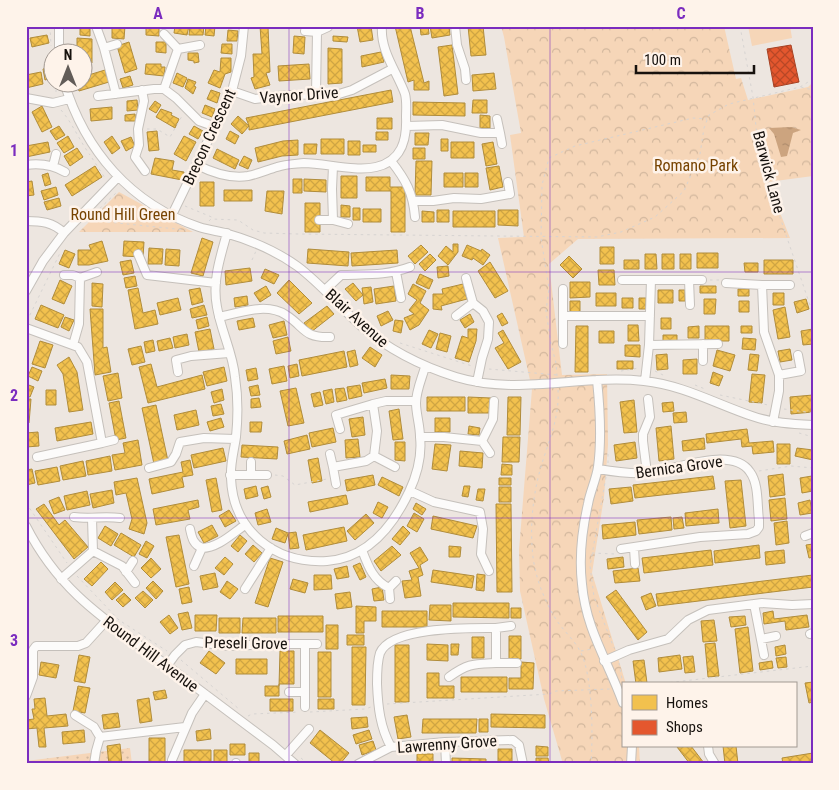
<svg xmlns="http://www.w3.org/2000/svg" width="839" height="790" viewBox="0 0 839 790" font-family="'Roboto Condensed',sans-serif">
<defs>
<pattern id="grass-dots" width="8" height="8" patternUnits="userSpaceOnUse" patternTransform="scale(1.25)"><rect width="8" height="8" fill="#f6d6b8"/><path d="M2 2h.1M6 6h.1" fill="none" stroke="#d2b79d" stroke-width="1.8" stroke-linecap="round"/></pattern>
<pattern id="park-crowns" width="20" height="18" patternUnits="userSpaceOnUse" patternTransform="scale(1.25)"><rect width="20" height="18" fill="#f6d6b8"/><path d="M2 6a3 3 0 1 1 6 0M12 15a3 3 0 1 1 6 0" fill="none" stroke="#d2b79d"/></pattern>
<pattern id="water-ripples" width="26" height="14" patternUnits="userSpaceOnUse" patternTransform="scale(1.25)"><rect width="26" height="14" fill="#cca47f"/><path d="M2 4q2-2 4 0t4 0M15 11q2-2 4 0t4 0" fill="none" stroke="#ae8c6d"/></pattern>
<pattern id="homes-cross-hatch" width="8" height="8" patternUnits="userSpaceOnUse" patternTransform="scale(1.25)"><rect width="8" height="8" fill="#f2c14e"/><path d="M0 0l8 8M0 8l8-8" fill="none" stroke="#cfa543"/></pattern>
<pattern id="shops-cross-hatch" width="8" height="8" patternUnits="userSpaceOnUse" patternTransform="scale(1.25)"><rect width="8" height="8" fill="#e4572e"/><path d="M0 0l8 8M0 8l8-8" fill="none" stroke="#b84726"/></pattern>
</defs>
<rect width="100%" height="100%" fill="#ede6e0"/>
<path fill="url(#grass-dots)" d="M130 748 132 764H26V761Z"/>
<path fill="url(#park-crowns)" d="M501 26H724L736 79 741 78 748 100 808 87 813 82V176L768 182 790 238 578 239 549 264 562 375 607 374 608 445 604 497 592 573 626 684H623V746H639L640 764H563L544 699 520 591 519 550 532 389 498 238 524 237 510 135 521 133 504 37Z
M119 192 193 232H79Z"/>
<path fill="#f6d6b8" d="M748 26H790L792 38 752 46Z"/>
<path fill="url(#water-ripples)" d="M791 127 801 130 793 133 787 156 781 157 774 134 769 128Z"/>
<path fill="url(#homes-cross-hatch)" stroke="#b08c3b" d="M80 26H90V36L80 35Z
M112 26H125L124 39 112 38Z
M146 26H159V36L146 35Z
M175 26H189L187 35 174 33Z
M190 26H204L203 35H189Z
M206 26H215L214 36 205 35Z
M260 26 277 27H268L270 72 266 73 270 85 255 89 251 78 254 77 253 54H262Z
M357 26H371L373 40 360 42Z
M395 26H410L424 83 429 81V90H414V80L408 82Z
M420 26H428L429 34 421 35Z
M430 26H449L450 35 432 38Z
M468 26H483L486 55 471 56Z
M228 30 238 31 237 41H227Z
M47 35 49 43 32 47 30 38Z
M294 36 305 37 304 54 293 53Z
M333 36 348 37 347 42 333 41Z
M77 38 92 39V63H82V52H77Z
M129 42 137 69 125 73 117 46Z
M156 42H166V53L156 52Z
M222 44H232V54L221 53Z
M452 45 458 94 444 96 438 47Z
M328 48 342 49V83L328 84Z
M381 52 384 62 362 67 361 56Z
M188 53H198L199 62 194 63V61L188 60Z
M221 58H231V72L225 74 220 88 208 83 214 70 220 72Z
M146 64H161V67H165L164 76 145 74Z
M309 64 310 79 279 81 278 66Z
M51 67 52 78 45 80 43 69Z
M105 70 109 82 79 91 76 82H82V77Z
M41 72 43 84 26 88V75Z
M177 73 187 78 183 87 173 83Z
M494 73 496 89 473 91 472 75Z
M130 76 133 85 123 88 120 79Z
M188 79 196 82 194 86 196 87 193 94 185 88Z
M211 90 220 93 217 103 207 99Z
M391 90 393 102 249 130V126L242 134 231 124 238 116 249 126 246 118Z
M137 100 138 110 127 111V101Z
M473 100H487V113H472Z
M155 101 161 105 156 113 149 109Z
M413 102 465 103V116L413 115Z
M205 105 215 109 212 117 202 113Z
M42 106 52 127 42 132 32 112Z
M112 107V119L91 121 90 109Z
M161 109 172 113 171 115 179 119 175 128 156 117Z
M135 114 136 121H125V115Z
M480 115 490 116V128H480Z
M377 118H392V129H377Z
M59 126 65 135 56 140 50 131Z
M194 126 203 131 198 139 189 134Z
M157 131 159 150 149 151 147 132Z
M230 131 239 136 235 144 226 139Z
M376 132H388V140H376Z
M415 133H429L428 145H415Z
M68 136 74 147 64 153 57 143Z
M112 136 120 148 112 154 104 142Z
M184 136 196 142 186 161 174 154Z
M131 137 135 146 126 151 121 141Z
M321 139H344V154H321Z
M441 139H448V151H441Z
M298 140V155L282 156 258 162 255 148 283 141Z
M348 141H360V155H348Z
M48 142 50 152 26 157V146Z
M451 142H474V158H451Z
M493 142 497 164 486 166 482 144Z
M304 144H317L316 154H304Z
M363 145H376V152H363Z
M77 148 83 157 70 166 64 156Z
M413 148H425V159H413Z
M217 149 239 160 235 169 213 158Z
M244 156 252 160 248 169 239 165Z
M155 158 174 161 172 170 184 172 182 180 151 174Z
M416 161H432L431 195H415Z
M95 166 102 177 72 196 65 185Z
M499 166 503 187 490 190 486 168Z
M48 173 51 184 45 186 42 175Z
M444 173H463V187H444Z
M465 173H478V187H465Z
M341 176H357V198H341Z
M366 177H390V187H405V232H391V191H366Z
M293 179H302V193H293Z
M304 179 326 180V192L304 191Z
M32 181 34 195 26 196V182Z
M200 182H214V206H200Z
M56 187 58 195 44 200 41 191Z
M224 190H252V201H224Z
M267 191H284L282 214 265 211Z
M59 198 61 206 47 210 44 202Z
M305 203H320V232H305Z
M341 205 350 206V217H341Z
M353 208H360V220H353Z
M363 209H381V222H363Z
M437 210H449V222H437Z
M498 210H518V226L498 225Z
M422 211 434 212V222H422Z
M453 211H495V227H453Z
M202 238 213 242 203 276 191 273Z
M102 241 108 261 89 265H78V250H91L89 245Z
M124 241 144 242 143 257 123 256Z
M453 244H458V252L448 265 438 256 446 246 453 252Z
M421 245 428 252 415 264 408 256Z
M467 245 481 251 482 249 490 255 483 265 473 258 472 260 462 256Z
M600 247H614V264H600Z
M149 248 163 249 162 264H148Z
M166 249 180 250 179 266 165 265Z
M308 249 349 252 348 266 307 263Z
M65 250 75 254 69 268 59 264Z
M397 250 398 263 352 266 351 253Z
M697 253H718V268H697Z
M430 254 436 260 425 271 419 264Z
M645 254H656L657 269H645Z
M662 254H674V269H662Z
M680 254H691V269H680Z
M569 256 582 269 573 278 560 265Z
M131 260 134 273 123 275 120 262Z
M624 260H639V269H624Z
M764 260H793V274H764Z
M490 262 508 291 495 298 478 271Z
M744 263H758V272H745Z
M448 266 449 276 438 278 437 267Z
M250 268 252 281 226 285 225 271Z
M265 269 279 275 274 284 261 278Z
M598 270H614L615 285H599Z
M420 274 433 280 429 289 416 283Z
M135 276 137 286 126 288 124 278Z
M60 280 72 286 64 304 52 299Z
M289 280 312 303 299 314 277 293Z
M570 282H590V297L570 298Z
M92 283 103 284 102 307 92 306Z
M353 283 363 295 362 288 371 287 373 302 364 304 363 295 356 301 345 289Z
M413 284 426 291 420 303 429 310 419 325 410 330 404 318 414 314 409 310 417 300 408 294Z
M463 284 467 299 441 306 442 310 433 309V294H443L442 289Z
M266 286 271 295 260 302 254 293Z
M394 286 396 301 376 304 374 289Z
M700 286H716V293H700Z
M138 288 143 313 155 310 158 324 135 329 128 290Z
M200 288 203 302 192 305 189 290Z
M738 289H749V296H738Z
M658 290H673V303H658Z
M679 290H685V301H679Z
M596 293H616V306H596Z
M773 293H784V305H773Z
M247 296 248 305 235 307 234 298Z
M178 298 181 310 160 315 157 303Z
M622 298H633V308H622Z
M639 298H646V309H639Z
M704 299H716L715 314H704Z
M806 299 809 309 797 313 794 302Z
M570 301H580V312H570Z
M739 301H749V312H739Z
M41 305 64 315 58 328 35 319Z
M204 305 207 315 192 318 190 309Z
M327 306 334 314 311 332 304 323Z
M785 307 790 337 778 339 773 310Z
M90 309H103V348L107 347 111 372 95 375Z
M388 311 393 320 381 326 377 316Z
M502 313 508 323 502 326 497 316Z
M470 314 474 322 465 328 460 320Z
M65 317 74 320 69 331 61 327Z
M207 317 209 326 198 329 196 320Z
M253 318 255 327 239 330 237 321Z
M661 318H671V329H661Z
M395 320 403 321 401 333 393 331Z
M284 321 287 335 273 338 269 325Z
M628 325H638L639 341H628Z
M576 326H588V372H575Z
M699 326V338H688V327Z
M705 326H729V341H705Z
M741 326H752V333H741Z
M210 329 214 349 199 352 195 332Z
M468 329H477L476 341 469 362 455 358 462 336 468 338Z
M813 329V344L803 345 801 331Z
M429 330 438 334 431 348 422 344Z
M503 330 521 362 508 369 495 348 504 343 498 333Z
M599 331H614V343H599Z
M440 333 451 336 447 352 436 349Z
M187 334 189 345 175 348 173 337Z
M663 335H677V342H663Z
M288 337 291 351 276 354 273 341Z
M170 338 173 348 159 351 157 341Z
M743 338 756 339 755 350 742 349Z
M153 340 155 351 146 353 144 342Z
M40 341 53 345 45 368 32 364Z
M625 345H640V357L625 356Z
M141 346 145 362 132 365 128 349Z
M370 347 382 355 375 367 362 358Z
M790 349 792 360 780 362 778 351Z
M355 350 358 365 350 367 347 352Z
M717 350 735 355 730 371 713 366Z
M344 351 347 367 302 376 299 360Z
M667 354 668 369 657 370 656 355Z
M750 354 759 355 757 371 748 370Z
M69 357 77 372 83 410 69 412 63 374 57 365Z
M697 359V374H683V360Z
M617 361H633V369H617Z
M151 364 157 387 202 375 205 389 148 403 139 367Z
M297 364 299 376 290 378 288 366Z
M284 366 287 381 272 384 269 369Z
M32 367 42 371 38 381 28 376Z
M224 367 227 381 207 386 203 372Z
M256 368 258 379 248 381 246 370Z
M713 372 723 376 719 386 710 383Z
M118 373 122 398 108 401 103 376Z
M752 374 765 375 762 403 749 402Z
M391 375 410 376 409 389H391Z
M385 379 387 388 364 393 362 383Z
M26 384 34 387 30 397 26 396Z
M258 385 260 395 251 396 249 387Z
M360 385 362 396 349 399 347 387Z
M296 388 304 423 288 426 280 391Z
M344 388 347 400 337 402 335 389Z
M222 389 224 400 214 403 211 392Z
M332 389 334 402 326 404 323 391Z
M46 390H56V405H46Z
M320 392 323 405 314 407 311 394Z
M813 395V412L791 414 790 397Z
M427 397H465V411H427Z
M468 397 491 398V413H468Z
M508 397H521L520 435H507Z
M259 398 261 407 251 408V399Z
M26 399H31L29 423H26Z
M634 400 637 432 624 433 620 402Z
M119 401 126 438 116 440 109 403Z
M673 402 674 411 663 412 662 403Z
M221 404 224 414 213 416 211 406Z
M156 405 168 461 154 464 142 408Z
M399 409 403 439 393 440 389 411Z
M196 410 199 425 177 430 174 415Z
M686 412 687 422 674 423 673 413Z
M363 417 365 435 352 437 349 419Z
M221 418 224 427 210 431 207 422Z
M435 418H450V432H435Z
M91 422 93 434 57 441 55 428Z
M250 422H262L261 432H250Z
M469 426 480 428 479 435 468 434Z
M671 426 674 459 659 461 656 428Z
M333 428 336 442 312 447 309 433Z
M747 429 749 443 773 441 774 452 753 454 752 446 742 447 741 439 707 443 706 434Z
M38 432 39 446 26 447V433Z
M307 435 310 449 287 454 284 441Z
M503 437H520L519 462H502Z
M704 438 705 449 683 451 682 441Z
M358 439 360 457 346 458 345 440Z
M138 440 142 465 115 470 112 455 125 453 123 443Z
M395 442H405V461L395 460Z
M635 442 637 458 616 461 614 445Z
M435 444 451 445 447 471 432 469Z
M777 444H790V464H777Z
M242 445 278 447 277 459 241 457Z
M223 448 226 461 194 468 191 455Z
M797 448 813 450V460L795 456Z
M460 451 483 453 482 468 459 466Z
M110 456 112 471 88 475 86 461Z
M318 458 322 481 312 483 308 460Z
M190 460 193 475 182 477 184 487 152 494 149 479 183 472 181 462Z
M83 461 86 476 63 480 60 466Z
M502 464 512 465V475H501Z
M57 467 60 481 38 485 35 471Z
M32 469 35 483 26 485V470Z
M783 474 785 495 770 497 768 476Z
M373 475 375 485 347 491 345 480Z
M713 476 715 489 635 498 633 485Z
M812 476 813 491 802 493 800 478Z
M382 477 403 487 399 496 378 485Z
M137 478 147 523 144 534 129 529 132 519 126 493 116 495 114 482Z
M216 478 222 510 212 512 206 480Z
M499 478H511V485H499Z
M741 480 746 526 730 528 725 481Z
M256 486 258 496 246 499 244 489Z
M268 486 271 497 264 499 261 488Z
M464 486H470L468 497 462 496Z
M499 487H511V502H499Z
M631 487 633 501 611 504 609 489Z
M478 489H485L483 501 476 500Z
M112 490 114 503 93 508 90 494Z
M87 491 90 505 67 510 64 496Z
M346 495 348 504 310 512 308 502Z
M59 497 65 510 54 514 49 501Z
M785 498 787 519 771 521 769 500Z
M198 500 199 507 188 510 190 519 156 525 153 509Z
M810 500 812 513 800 515 798 503Z
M378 502 388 507 382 518 373 513Z
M416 503 426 509 422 515 413 509Z
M44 504 59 525 65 520 88 547 74 559 36 509Z
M496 504H511L512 592H497Z
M267 509 271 522 258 525 255 513Z
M718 509 719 523 686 526 685 513Z
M229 510 236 521 225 527 219 516Z
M414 513 424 519 417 532 407 526Z
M366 514 374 523 355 540 347 531Z
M433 516 477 526 473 538 431 529Z
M671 517 672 530 639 534 637 520Z
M682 517 684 528 674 529 673 518Z
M787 521 789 543 776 545 774 523Z
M635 522 636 535 603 539 602 525Z
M212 525 218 536 204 543 198 532Z
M105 526 118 534 111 546 98 538Z
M403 526 410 533 400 545 392 539Z
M344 527 347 541 306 550 303 535Z
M276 528 288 533 296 532 299 548 290 549 288 534 285 543 272 539Z
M121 533 141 545 134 557 114 545Z
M179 535 189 584 176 587 166 537Z
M240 535 247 541 238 552 231 546Z
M146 541 154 546 147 558 139 554Z
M813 544V557L809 558 806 545Z
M253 545 262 553 254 562 245 554Z
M759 545 760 558 715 563 714 551Z
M392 546 401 555 381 571 374 561Z
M449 546 461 547 460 557H449Z
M420 547 428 560 420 565 423 575 418 577 421 596 405 598 402 581 412 580 409 571 419 568 410 553Z
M711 550 713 565 644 573 642 558Z
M784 550 785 563 766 565 765 552Z
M225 557 233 564 224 575 215 568Z
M623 557 624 567 608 569 607 559Z
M151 558 161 569 151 578 141 568Z
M270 558 283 562 268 607 255 603Z
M101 562 108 569 92 586 84 579Z
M360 563 366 577 360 580 353 566Z
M347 566 349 577 337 579 334 569Z
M638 568 640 581 615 583 613 571Z
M433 570 474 576 472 588 431 582Z
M215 573 218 587 203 590 200 576Z
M477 574 485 575 484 591 476 590Z
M314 575H331L332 589 314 590Z
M813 575V587L658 606 656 594Z
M293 579 308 583 305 593 290 589Z
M153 581 163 591 156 599 146 588Z
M227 581 238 589 230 599 220 592Z
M115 582 123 590 112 600 105 592Z
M189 587 192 602 182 604 179 589Z
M382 587 384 600 374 601 372 589Z
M616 590 647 632 638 640 606 597Z
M143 591 153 600 145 608 135 598Z
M350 592 352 607 337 609 335 594Z
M124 593 131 600 123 607 116 600Z
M651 593 656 606 646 610 641 597Z
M453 603H509V618L453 617Z
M430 605H451V621L429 620Z
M356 606 376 607V621H364V633H356Z
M511 608H521V618H511Z
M382 611H427V627H382Z
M773 611 774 619 807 615 809 627 786 630 785 621 764 624 763 613Z
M188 612 192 628 182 630 178 614Z
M169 615 178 628 170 634 160 622Z
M195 615H217L216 631H195Z
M278 616H323V632H278Z
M745 616 746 625 731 627 729 617Z
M219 618H240V633H219Z
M243 618H276V633H242Z
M714 620 717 641 703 642 701 621Z
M326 625H338V649H326Z
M748 627 753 671 740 673 735 629Z
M347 635H364V645H347Z
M509 636H521V659H509Z
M472 637H484V658H472Z
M715 643 719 676 708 677 705 644Z
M427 644 448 645V661L427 660Z
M451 644H459L458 655H451Z
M395 645H409V702H395Z
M785 645 786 654 776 656 775 647Z
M352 647H366L365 705H352Z
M209 651 225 663 216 674 200 663Z
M280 651H294V684H279V696H265V686H279Z
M318 652H331V697H318Z
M79 655 90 657 85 683 74 681Z
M680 655 682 669 659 672 658 658Z
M693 656 695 672 685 673 683 657Z
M786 657 787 667 778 668 776 658Z
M236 659H267V674H236Z
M644 660 647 683 636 684 633 661Z
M772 661 773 668 760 670 759 663Z
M41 662 59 665 56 678 39 675Z
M521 662 534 663 533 689H509V678H521Z
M427 673H439V686H454V698H427Z
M461 677H507V692H461Z
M813 682V702L809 703 805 683Z
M78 686 90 688 85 713 73 711Z
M165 690 167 698 155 700 153 692Z
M45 698 47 716 66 714 68 726 44 728 46 747H39L37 728 26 729V720L34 719 32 709H35L34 699Z
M149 698 152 721 140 723 137 700Z
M270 699H293V711H270Z
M318 699H334V709H318Z
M118 713 120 727 104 729 102 715Z
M491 714 545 715V728L491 727Z
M407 715 411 737 398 739 394 717Z
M367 717 368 727 352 729 351 718Z
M423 719H477L476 733H422Z
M479 719H488V732H479Z
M210 729 211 739 197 741 196 731Z
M84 730 85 742 63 744 62 732Z
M320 730 349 753 340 764H336L310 743Z
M369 730 372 739 356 744 353 735Z
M149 738H165V764H149Z
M373 741 376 750 362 755 359 745Z
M120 744 122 764H109L107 746Z
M230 744H245V755H230Z
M536 746 548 747V756H536Z
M691 746 704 763 703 764H690L677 747Z
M723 746H736L738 764H725Z
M498 749H512V764H498Z
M184 750H211V764H184Z
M214 750H227V763H214Z
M249 753H259V763H249Z
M813 753V763L783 764 782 758Z
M417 754H433V764H417Z
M452 758 486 759V764H452Z
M536 758H548L549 764H536Z"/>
<path fill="url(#shops-cross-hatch)" stroke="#a64224" d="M791 45 799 82 774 87 767 49Z"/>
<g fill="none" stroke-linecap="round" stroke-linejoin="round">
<g stroke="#c5c0bb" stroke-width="10">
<path id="minor" d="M59 26V52
M96 26 104 48 116 94
M455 26 457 45 465 69 466 80
M305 31 317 32 316 94
M317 32 328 27
M164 34 178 49 164 89
M104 48 117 44
M178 49 200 45
M64 82C85 151 131 204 199 227 208 230 217 231 225 233 250 240 276 251 297 266 320 283 339 306 361 326 389 350 421 366 456 377 518 396 581 374 644 381 683 385 716 404 752 416 772 423 792 424 813 425
M142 90 144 101 138 129 139 145 135 157 145 171
M232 91 255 99 286 95 339 94 352 90 392 69
M98 96 154 89H164L176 98 199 121 216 127
M26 98 53 103 69 99
M407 126 442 125 481 133H500L497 119
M500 133 502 144
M391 161C406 180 413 193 415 217
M26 165C40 163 53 165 65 172
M197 165C213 173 230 179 248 176 258 174 267 170 277 167 286 164 295 164 304 163 325 163 355 172 376 167 402 161 407 140 406 117 406 110 407 102 405 94 397 72 380 51 382 26
M53 166 56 154
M414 201H433L454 198 481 199 510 194 508 182
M172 215 232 91 241 56 244 26
M319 220H333L332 189 333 166
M333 220 348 224
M26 221C41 221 53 222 64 233
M227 233C220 258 212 282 217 307 221 331 233 353 235 377 238 396 238 417 236 437 234 451 230 464 231 478 233 531 275 564 327 561 368 558 393 526 409 492 417 475 422 455 420 437 420 425 416 414 416 403 416 391 422 378 425 367
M138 254 147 275 216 283
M396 272 401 298
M64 275H73L80 278
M466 278 473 303 483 311 489 322 488 339 482 358 477 382
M622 280H651
M689 280 690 305
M726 283 762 285 764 332 779 375V391L773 422
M762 285H790
M563 289V316
M325 290 341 275C365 274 386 276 410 267
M26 291 43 261 64 233 118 177
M456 316 473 303
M219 317C240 313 266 302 286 315 305 327 303 338 330 337
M26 328 78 347 87 362 102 443 114 440
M563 344V316H650
M703 344V361
M73 345 79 324 80 278 97 272
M649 345 718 344
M178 372 176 360 191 356 229 353
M779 375 801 371 798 355
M597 380C600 409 602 438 598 467 596 480 590 492 588 504 582 530 579 558 582 584 586 630 608 661 623 703
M645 381 649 345 651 280H702
M340 429 336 415 373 404
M420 437H444L482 441 490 453
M482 441 493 419 494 401
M330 454 333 467 366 461 374 456 377 431 373 404 386 401H416
M374 456 395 467
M37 457 102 443
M251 462V474
M333 467 336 484
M149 468 171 462 176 454 180 442 204 438 235 439
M598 469C615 472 630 474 648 473 674 470 732 445 750 472 759 484 757 505 759 520V527L756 531 748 534 700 537 621 549
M647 473 643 441V434L650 417 648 399
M230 475H267
M410 491 434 502 480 512 483 529 481 554 489 571
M74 517C89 519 105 516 120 518
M26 526C59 591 104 619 161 661 198 689 236 717 273 745L295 764
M190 529C192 538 193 544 202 548
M805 536 813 533
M634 548 635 564
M362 550C368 566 373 580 389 588L390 599
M93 551 122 566 135 583
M194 566 202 548C218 548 233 533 245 525
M126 572 133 561
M61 579 93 551 92 519
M389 588 396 581
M245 589 271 548
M754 604 764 655
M496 628 511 626
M810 634 813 633
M761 639 776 636
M604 661 629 650 668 639 688 620 708 610 762 603 792 605 813 604
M167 666 175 655 185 645 196 642 229 646 276 644H317
M449 677C468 663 474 664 496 663
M289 692H305
M26 696 33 677V650L36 646H78L86 643 106 621
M305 707V644
M75 715 94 727 100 737
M445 742 446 764
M708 746 709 754 715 764
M391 747C380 727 378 707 377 684 377 674 377 662 380 653 391 626 471 628 496 628V663H517
M286 755 309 729
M94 764 96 751 100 737 185 727
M172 764V760L192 713 205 694
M236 764V763
M358 764 391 747 445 742 513 740 519 745 523 764
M631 764 632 746"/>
</g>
<path stroke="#d7d4d2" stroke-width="1" stroke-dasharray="2.5 4" stroke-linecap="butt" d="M50 26 51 46
M740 26 753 97 757 136 768 182 813 314
M56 83V94
M801 87 813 90
M61 110C73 124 79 140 90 155
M147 129H157L170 137 182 116
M757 136 764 133
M92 158 105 178
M185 206 214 218
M95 213 116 193 114 191
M88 220 186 230
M209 221 211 219 238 220 253 230 264 233 298 234 597 237 621 232 655 217 684 191 700 154 704 128 709 115 729 104 800 87 813 79
M252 260 256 251
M710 280H719
M27 321 60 253
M400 343 472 366
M489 369 557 375
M621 371 639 368
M655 371 665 376
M557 376 556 363 551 344 546 311 549 289 541 238 542 185 549 158 575 146 693 118 707 119
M695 385 705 389
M558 390C560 421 545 448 538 478 532 503 530 532 533 557 536 580 545 602 557 621 564 631 574 640 580 651 593 675 593 736 591 764
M720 395 768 405
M784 409 813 413
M799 433 813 437
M608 463V453
M759 471 791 466 813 468
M275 475 283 476 295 485 327 479
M606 477 590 566 594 597 614 648
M26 503 67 563
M592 553 615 554
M77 576 119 620
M122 622 167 651
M581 651 592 649
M181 660 239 709
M619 663 622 679
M657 684 813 666
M387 704 549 694 556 691 610 689
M310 712 365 709 371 707
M248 716 252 714 299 712
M301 758 308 764"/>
<use href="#minor" stroke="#fcfbfa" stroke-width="8"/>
</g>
<path fill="none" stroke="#7b2cbf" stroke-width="1" stroke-opacity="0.55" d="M289 26V764M550 26V764M26 272H813M26 518H813"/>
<g text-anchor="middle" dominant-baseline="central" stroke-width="5" stroke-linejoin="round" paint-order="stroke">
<g font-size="16" fill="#17120e" stroke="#fef3ea">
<text transform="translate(299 95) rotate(-4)">Vaynor Drive</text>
<text transform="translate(209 137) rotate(-65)">Brecon Crescent</text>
<text transform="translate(769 172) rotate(75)">Barwick Lane</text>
<text transform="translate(357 318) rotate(42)">Blair Avenue</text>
<text transform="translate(679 467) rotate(-8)">Bernica Grove</text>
<text transform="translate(246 643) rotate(1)">Preseli Grove</text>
<text transform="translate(151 654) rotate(37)">Round Hill Avenue</text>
<text transform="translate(447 744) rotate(-4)">Lawrenny Grove</text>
</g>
<g font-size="16" fill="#774300" stroke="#fef3ea">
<text x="696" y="165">Romano Park</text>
<text x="123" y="214">Round Hill Green</text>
</g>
</g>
<rect width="839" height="790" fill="none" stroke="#fef3ea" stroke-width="55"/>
<rect x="622" y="682" width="175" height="65" fill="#fef3ea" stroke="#a29992"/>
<rect x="632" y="695" width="25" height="15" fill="#f2c14e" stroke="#a29992"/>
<text x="666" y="708" font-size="15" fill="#17120e">Homes</text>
<rect x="632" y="720" width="25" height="15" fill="#e4572e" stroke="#a29992"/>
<text x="666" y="732" font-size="15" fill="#17120e">Shops</text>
<g transform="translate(68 68)"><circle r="24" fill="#fef3ea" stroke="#a29992"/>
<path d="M0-4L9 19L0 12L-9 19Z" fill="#625c58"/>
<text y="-8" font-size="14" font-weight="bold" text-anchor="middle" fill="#17120e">N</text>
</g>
<path d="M636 65v8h118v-8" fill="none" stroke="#17120e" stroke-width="2.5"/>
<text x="644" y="65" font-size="15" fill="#17120e" stroke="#fef3ea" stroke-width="4" paint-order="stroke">100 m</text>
<rect x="28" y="28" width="784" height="734" fill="none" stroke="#7b2cbf" stroke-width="2"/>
<g font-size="16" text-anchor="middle" font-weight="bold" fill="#7b2cbf">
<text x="158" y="19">A</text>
<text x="420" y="19">B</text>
<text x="681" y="19">C</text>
<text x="14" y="156">1</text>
<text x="14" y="401">2</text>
<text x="14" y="646">3</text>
</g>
</svg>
